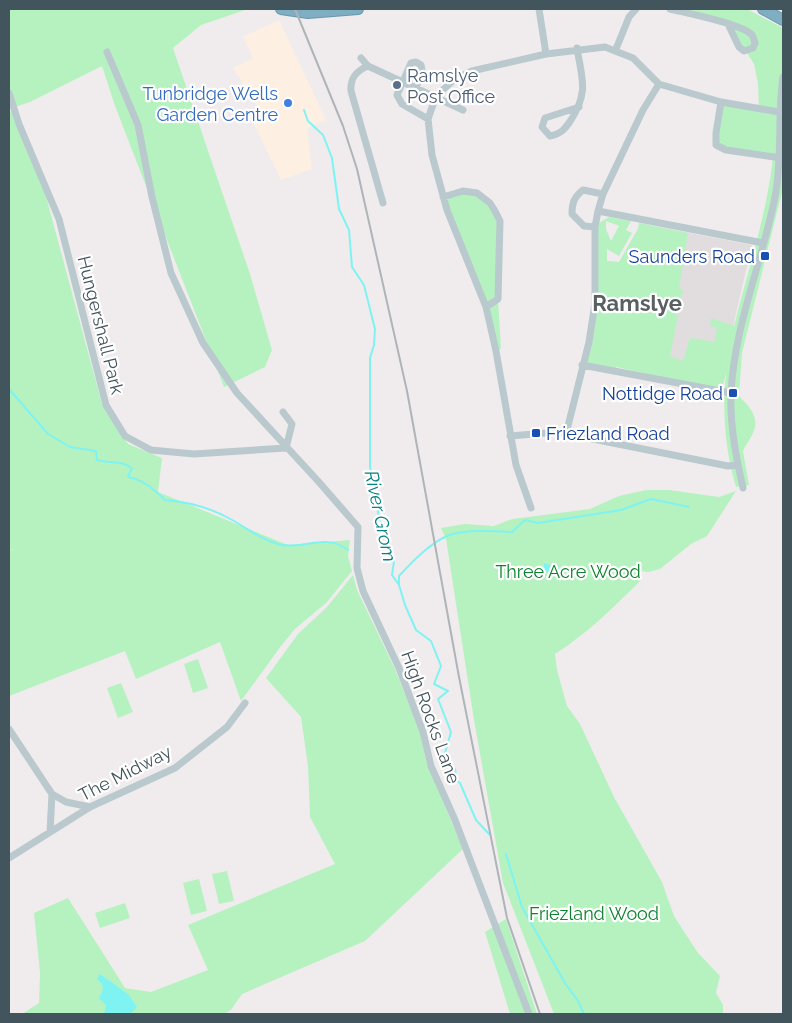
<svg xmlns="http://www.w3.org/2000/svg" width="792" height="1023" viewBox="0 0 792 1023" font-family="Raleway,sans-serif">
<rect width="100%" height="100%" fill="#f0eced"/>
<path fill="#fdf0e2" d="M279 20 326 120 307 128 312 169 281 180 253 122 264 116 233 68 253 58 243 37Z"/>
<path fill="#e1dddf" d="M639 223 752 245 725 361 661 377 600 261 619 262 638 229Z"/>
<path fill="#b5f2c0" fill-rule="evenodd" d="M9 9H248L201 25 173 48 250 274 272 350 265 367 224 387 115 106 102 66 30 102 9 109Z
M673 9H747L783 28V188L742 353 739 395C741 400 746 402 749 407 763 426 751 435 743 451L749 485 736 487C725 450 722 412 726 373L722 390 616 367 614 371 583 365 589 342 596 225 609 217 631 221 626 230 632 233 619 256 607 249V261L619 262 638 229 639 223 688 233 679 288 683 290 670 356 683 361 690 338 715 342 717 327 710 326 711 318 734 326C748 270 767 214 773 157L741 151 718 144 722 104 759 109 758 84 754 64 728 23ZM606 221 619 226 611 241 606 229Z
M11 111 44 189 102 404 128 444 162 458 158 492 288 545 350 540 348 556 352 571 327 602 295 629 281 646 241 701 220 642 136 679 125 651 9 696V551L14 549 9 550V112Z
M463 192 476 194 490 203 499 221 498 299 501 349 497 350 493 333 444 198Z
M646 490H669L719 497 736 491 707 536 691 544 660 569 648 572 641 571 642 579C614 607 588 633 555 654L557 670 567 706 580 724 614 797 662 882 674 916 698 953 720 976 716 993 723 1005V1014H554L503 883 474 720 446 539 441 528 465 524 494 526 512 519 590 509 619 496Z
M353 575 357 590 395 669 420 732 426 761 463 849 365 941 242 994 231 1010 224 1014H22L39 1003 40 973 34 913 68 898 125 988 151 992 208 970 188 925 335 864 310 817 308 766 301 717 266 678 298 634 327 607Z
M198 659 208 688 193 693 184 664Z
M121 683 133 712 118 718 107 688Z
M227 871 234 901 219 904 212 874Z
M199 879 207 911 191 915 183 883Z
M125 903 130 918 100 928 95 913Z
M506 919 537 1014H510L485 932Z"/>
<path fill="#7ef3f2" d="M544 563 559 568 558 572 549 573 544 570Z
M100 974 128 994 137 1007 130 1014H104L106 1005 99 998 103 990 102 984 97 979Z"/>
<g fill="none" stroke-linecap="round" stroke-linejoin="round">
<path stroke="#7ef3f2" stroke-width="2" d="M304 110 308 121 323 135 332 158 339 209 349 230 352 267 364 285 375 329 374 345 370 358V467L379 517 394 561 392 575 399 585 405 605 416 630 431 641 441 666 434 684 448 691 438 699 451 732 445 753 455 769 457 781 460 783 476 820 489 834
M9 389 48 434 70 447 96 451 97 460C111 464 118 459 132 468L128 477C143 480 154 489 165 500 191 502 212 508 234 521 248 529 262 540 278 544 302 551 325 532 348 550
M399 585V576C412 562 429 544 447 536 463 529 494 531 512 532L525 520 538 523 621 510 651 499 689 507
M506 854 522 907 565 983 578 1001 584 1014"/>
<g stroke="#6a98ac" stroke-width="12">
<path id="highway" d="M281 9 308 13 358 9
M763 9 783 20"/>
</g>
<path stroke="#b9c9ce" stroke-width="7" d="M539 9 546 54
M670 9C686 13 743 24 752 35 754 38 754 40 755 43L753 48 744 51 739 47 728 24
M577 48C582 80 589 91 571 120 565 129 561 134 550 136L542 127 545 118 579 107
M616 49 629 17 636 9
M107 52 138 125 152 197 171 273 203 343 237 393 318 481 358 527 357 568 363 591 399 668 423 732 431 766 455 820 529 1014
M361 58 368 66 463 110
M368 66C356 71 350 78 351 91L383 203
M416 88 422 70 421 65 416 62 411 63 397 95 402 104 428 119
M9 93 19 124 59 219 106 405 125 436 151 450 194 454 286 448
M721 102 716 133V145L726 150 781 158
M443 197 463 191 477 193 490 203 495 211 500 221 498 299 486 307
M598 211 763 243
M595 227 584 226 572 214C572 203 574 197 583 190L603 194
M582 365 731 393
M283 412 292 424 286 448
M566 434 589 342 595 303V227L598 211 603 194 643 110 659 84
M510 436 558 432 728 466 738 465
M743 488C736 457 730 426 731 394 734 326 762 263 775 197 783 157 777 117 783 77
M531 508 516 465 496 351 486 307 447 210 432 155 428 119 436 96 455 79 472 71 546 54 605 47 633 58 659 84 721 102 779 112
M9 729 52 794 50 832
M52 794 66 802 90 807
M9 858 90 807 175 768 227 727 245 703"/>
<use href="#highway" stroke="#7fadc1" stroke-width="10"/>
<path stroke="#aeb4b8" stroke-width="2" d="M295 9 343 126 357 169 407 391 459 677 507 918 540 1014"/>
</g>
<circle fill="#5c6f8a" stroke="#fff" stroke-width="2" cx="397" cy="85" r="5"/>
<circle fill="#3f7fe0" stroke="#fff" stroke-width="2" cx="288" cy="103" r="5"/>
<g fill="#1a4fb4" stroke="#fff" stroke-width="2">
<rect x="760" y="251" width="10" height="10" rx="2.5"/>
<rect x="728" y="388" width="10" height="10" rx="2.5"/>
<rect x="531" y="428" width="10" height="10" rx="2.5"/>
</g>
<g text-anchor="middle" dominant-baseline="central" stroke-width="4.5" stroke-linejoin="round" paint-order="stroke">
<g font-size="18" fill="#4e5e75" stroke="#fff" text-anchor="start">
<text x="407" y="75">Ramslye<tspan x="407" dy="21">Post Office</tspan></text>
</g>
<g font-size="18" fill="#366cbe" stroke="#fff" text-anchor="end">
<text x="278" y="93">Tunbridge Wells<tspan x="278" dy="21">Garden Centre</tspan></text>
</g>
<g font-size="18" fill="#164399" stroke="#fff" text-anchor="end">
<text x="755" y="256">Saunders Road</text>
<text x="723" y="393">Nottidge Road</text>
<text x="546" y="433" text-anchor="start">Friezland Road</text>
</g>
<g font-size="18" fill="#43555c" stroke="#fff">
<text transform="translate(101 325) rotate(76)">Hungershall Park</text>
<text transform="translate(431 717) rotate(70)">High Rocks Lane</text>
<text transform="translate(125 773) rotate(-27)">The Midway</text>
</g>
<g font-size="18" fill="#0e832f" stroke="#fff">
<text x="568" y="571">Three Acre Wood</text>
<text x="594" y="913">Friezland Wood</text>
</g>
<g font-size="19" font-style="italic" fill="#058281" stroke="#fff">
<text transform="translate(381 516) rotate(78)">River Grom</text>
</g>
<g font-size="22" font-weight="bold" fill="#595f62" stroke="#fff">
<text x="637" y="303">Ramslye</text>
</g>
</g>
<rect width="792" height="1023" fill="none" stroke="#43555c" stroke-width="20"/>
</svg>
